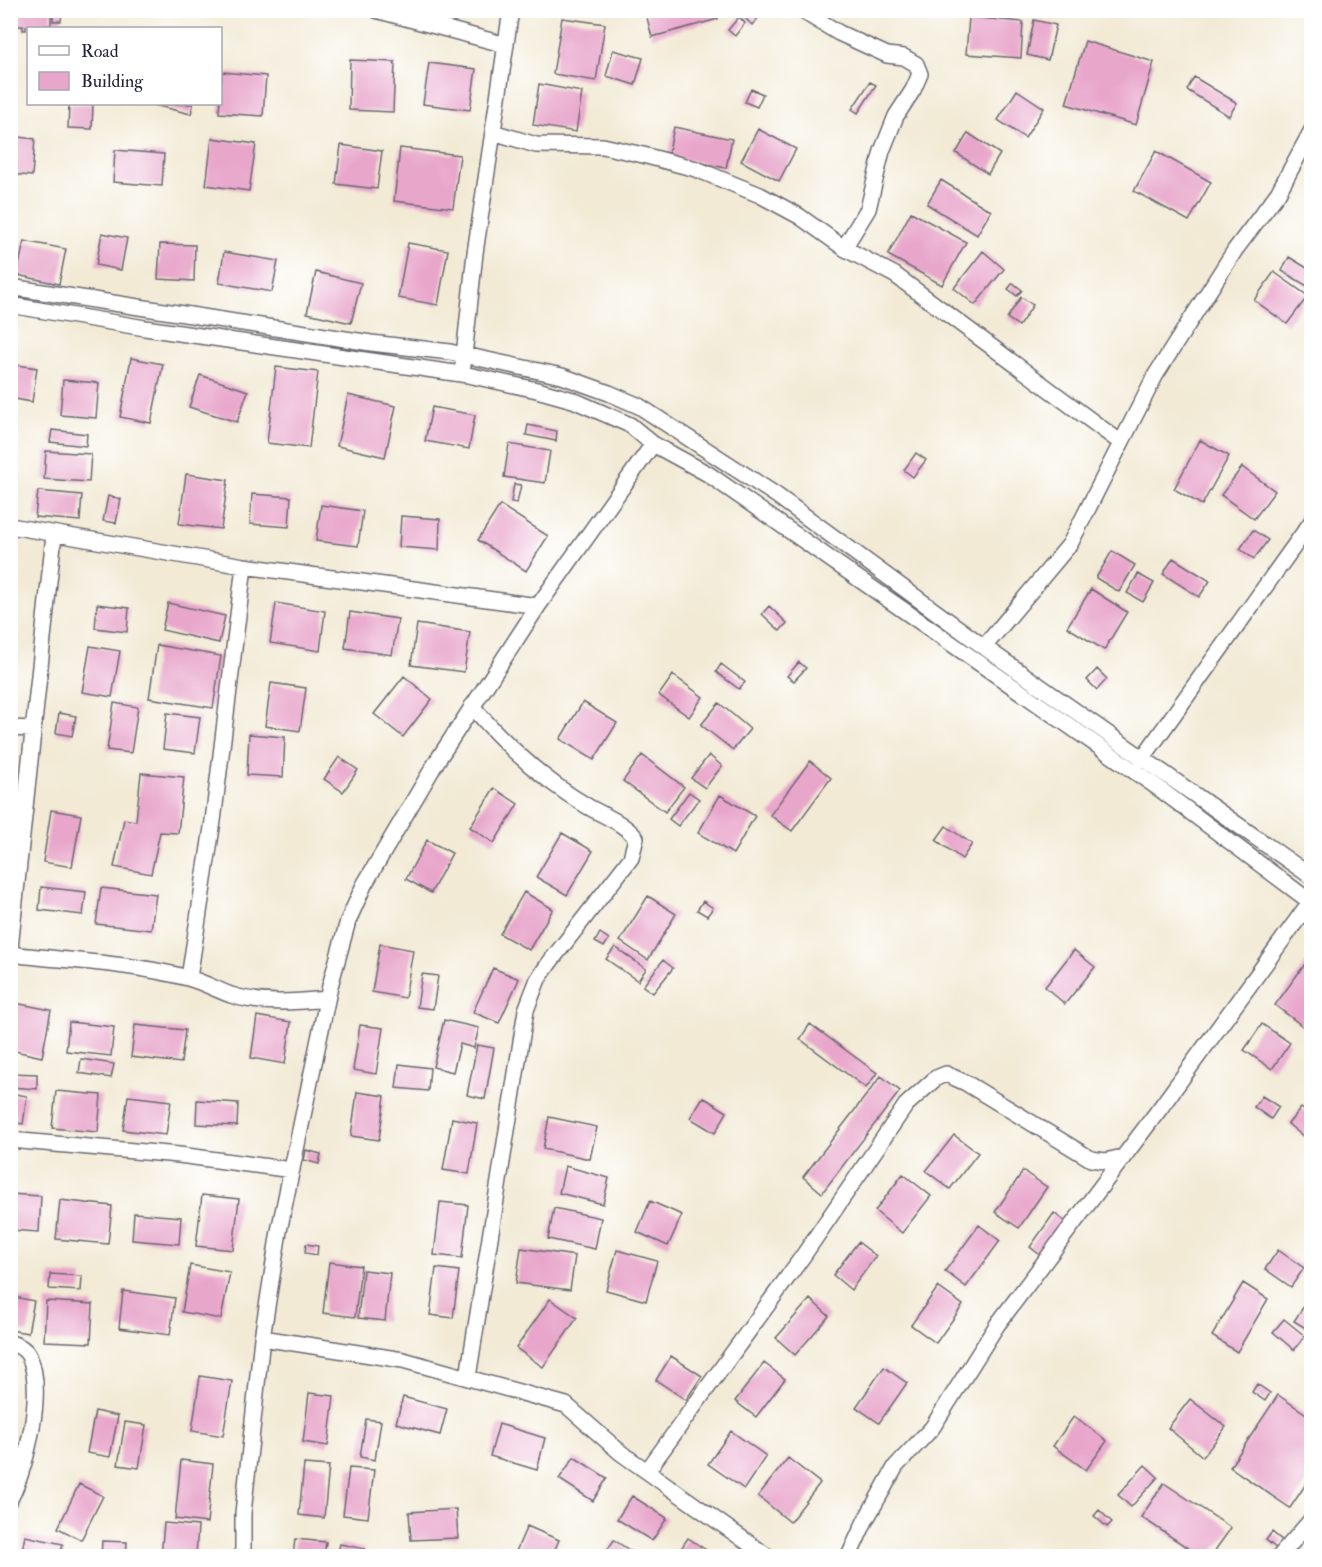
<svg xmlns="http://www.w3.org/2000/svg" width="1322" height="1567" viewBox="0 0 1322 1567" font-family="'IM FELL Double Pica',serif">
<rect width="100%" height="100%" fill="#fff"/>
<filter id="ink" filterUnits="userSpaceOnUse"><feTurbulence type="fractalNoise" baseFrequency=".0167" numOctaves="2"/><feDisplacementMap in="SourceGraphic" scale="12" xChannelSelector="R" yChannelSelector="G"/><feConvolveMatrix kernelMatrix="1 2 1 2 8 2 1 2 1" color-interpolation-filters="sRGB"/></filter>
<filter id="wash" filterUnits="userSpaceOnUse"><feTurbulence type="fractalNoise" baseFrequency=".008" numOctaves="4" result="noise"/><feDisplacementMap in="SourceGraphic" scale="24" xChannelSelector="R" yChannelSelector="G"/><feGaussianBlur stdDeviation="1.35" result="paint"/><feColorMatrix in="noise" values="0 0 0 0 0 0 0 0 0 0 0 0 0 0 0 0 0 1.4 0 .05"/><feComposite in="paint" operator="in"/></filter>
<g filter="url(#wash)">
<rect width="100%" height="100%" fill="#f2ead5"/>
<g id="blocks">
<path fill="#e8a6cb" d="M10 10H51V25L45 26 46 28 26 26V30H23V26H10Z
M645 10H716L718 19 652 37Z
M737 10H757L761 15 752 25Z
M53 11 62 12 61 21H53Z
M739 17 745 23 735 36 728 30Z
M969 17 1023 22 1021 58 966 54Z
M562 18 605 24 596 81 553 74Z
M1034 20 1056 25 1048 60 1027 55Z
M1085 41 1154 62 1136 125 1066 104Z
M613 50 643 58 635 85 606 76Z
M350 60 395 62 393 112 349 110Z
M429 63 476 69 470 110 423 104Z
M222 72 266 76 263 116 219 113Z
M1194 77 1237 103 1229 116 1187 90Z
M870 82 876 85 858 113 852 109Z
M539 84 582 92 576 132 533 125Z
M751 89 763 94 757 107 745 102Z
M1017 90 1044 108 1025 138 998 120Z
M69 104H93L92 129 68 128Z
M150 104H193L191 114Z
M674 127 732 139 726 168 668 156Z
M758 129 796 149 779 181 741 161Z
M968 133 1000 154 988 174 956 153Z
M10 136 35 139 32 176 10 174Z
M212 138 256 144 249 191 206 185Z
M341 145 382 151 377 189 336 184Z
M400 148 460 155 453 208 394 201Z
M115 150 164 154 162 186 113 182Z
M1156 151 1211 182 1189 221 1134 191Z
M941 180 991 211 977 235 927 204Z
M911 212 966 242 942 285 888 255Z
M102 233 127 238 121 270 96 265Z
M24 241 66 249 59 284 17 275Z
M408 243 448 250 438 305 398 298Z
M160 244 195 245 194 281 158 279Z
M983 251 1004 269 975 305 954 288Z
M224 252 278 261 272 292 219 283Z
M1289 257 1312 271V289L1282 271Z
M316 272 361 283 351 323 307 313Z
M1274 272 1308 296 1287 324 1254 300Z
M1013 283 1022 290 1017 296 1008 289Z
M1021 297 1033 305 1019 326 1007 318Z
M131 358 163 364 151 423 120 417Z
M10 364 37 368 32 402 10 398Z
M276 367 318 372 309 448 267 443Z
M200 375 248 391 237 422 189 407Z
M63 380 99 383 96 418 60 415Z
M348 395 396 406 385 457 337 446Z
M432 407 475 415 469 449 425 441Z
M528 425 557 431 556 441 526 435Z
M52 430 87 434 86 446 50 442Z
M1200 440 1229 456 1202 505 1174 489Z
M509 444 550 451 545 483 504 477Z
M46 451 91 454 89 482 44 479Z
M916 453 926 460 913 477 904 470Z
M1242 467 1275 491 1254 519 1221 495Z
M186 474 228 480 221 529 179 524Z
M514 484 521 485 517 503 511 502Z
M38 491 82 495 80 521 35 517Z
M252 494 291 497 289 527 250 524Z
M108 496 121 499 116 523 103 521Z
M321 505 363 511 358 546 316 541Z
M500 505 548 536 526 571 478 540Z
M401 516 440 519 439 550 399 547Z
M1253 530 1268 540 1254 559 1240 549Z
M1112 551 1135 565 1119 592 1096 578Z
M1173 558 1210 581 1199 597 1163 574Z
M1138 574 1154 583 1143 602 1127 593Z
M1091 589 1127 612 1104 650 1067 627Z
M168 603 225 616 219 643 162 630Z
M276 603 325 611 320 651 270 643Z
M97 604 129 608 127 632 95 628Z
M769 606 787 623 780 631 762 614Z
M350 612 398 619 392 655 345 648Z
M417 624 470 632 464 672 411 665Z
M157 645 221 656 213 708 149 698Z
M90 646 120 651 112 697 82 692Z
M799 662 806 668 794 681 787 676Z
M721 664 745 682 739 689 716 672Z
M1097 669 1107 679 1097 690 1087 680Z
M673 675 703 697 689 717 659 695Z
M404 676 432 699 403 737 374 714Z
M271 683 306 688 300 731 265 726Z
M583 702 617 723 594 760 560 739Z
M114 703 138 707 131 753 107 750Z
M719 703 750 729 733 750 701 725Z
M59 713 76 716 72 736 56 733Z
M167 713 200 717 195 753 163 749Z
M249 734 285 737 283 777 247 775Z
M642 755 684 787 665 812 623 781Z
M709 755 722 766 705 788 691 778Z
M339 757 358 770 343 792 324 779Z
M810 761 831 778 792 831 770 815Z
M141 773 184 777 178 833 160 832 151 874 114 867 124 819 136 821Z
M494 788 518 804 494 843 470 827Z
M689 792 699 799 678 826 669 819Z
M720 795 755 816 733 854 698 833Z
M51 810 81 815 72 867 43 862Z
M946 826 972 844 962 859 936 840Z
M562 833 593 851 567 895 536 877Z
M427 840 452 853 431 893 406 879Z
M41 887 86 892 83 915 39 910Z
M101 888 156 894 151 930 96 924Z
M524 892 553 909 529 950 500 934Z
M648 896 676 914 648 960 620 941Z
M703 901 713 908 707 916 697 910Z
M600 933 609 939 604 947 595 942Z
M380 944 413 950 405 998 372 992Z
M615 947 646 969 638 981 606 959Z
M1074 950 1095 967 1065 1004 1045 987Z
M663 960 673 968 653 993 643 986Z
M1308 960 1312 963V1019L1305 1028 1275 1005Z
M493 968 519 979 499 1023 473 1012Z
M422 974 438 976 433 1009 417 1007Z
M10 1002 51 1010 42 1057 10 1050Z
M257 1016 291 1022 285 1064 251 1058Z
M444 1020 479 1028 474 1048 460 1044 453 1072 433 1067Z
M69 1022 114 1027 111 1056 66 1051Z
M810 1024 877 1073 866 1088 800 1039Z
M1262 1024 1290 1043 1272 1069 1244 1050Z
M135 1025 185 1030 181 1063 131 1057Z
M360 1025 383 1028 376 1074 353 1070Z
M477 1045 494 1048 485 1099 467 1095Z
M81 1059 114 1064 111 1078 79 1073Z
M399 1064 430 1068 428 1091 396 1088Z
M10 1073 37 1074V1089L10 1087Z
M881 1076 900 1091 822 1193 803 1177Z
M56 1091 101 1095 98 1132 52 1128Z
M357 1092 385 1096 379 1140 351 1136Z
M10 1093 27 1096 23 1124 10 1122Z
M128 1096 171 1101 166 1135 123 1130Z
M1262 1096 1279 1107 1271 1119 1254 1107Z
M703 1097 727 1112 715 1133 690 1118Z
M197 1100 238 1103 237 1126 196 1124Z
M1301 1108 1312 1116V1127L1304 1137 1288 1124Z
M549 1117 597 1127 590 1159 543 1149Z
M452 1118 477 1123 469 1174 443 1170Z
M954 1135 978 1153 950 1189 926 1171Z
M306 1150 321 1154 319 1164 304 1160Z
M565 1166 609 1178 603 1204 559 1193Z
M1023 1171 1047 1187 1019 1228 995 1212Z
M903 1174 931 1196 902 1233 875 1211Z
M10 1194 41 1196 39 1232 10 1230Z
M202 1195 239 1199 233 1250 196 1246Z
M60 1200 112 1206 108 1244 56 1239Z
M650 1201 682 1215 668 1246 637 1232Z
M440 1202 468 1205 462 1258 434 1255Z
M554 1208 601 1218 595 1249 548 1239Z
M134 1213 181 1217 179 1244 132 1240Z
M1054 1213 1068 1224 1044 1258 1030 1247Z
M979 1225 1000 1241 966 1287 945 1271Z
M858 1242 876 1256 851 1290 833 1275Z
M306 1244 318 1246 317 1255 305 1253Z
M521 1248 575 1256 570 1290 516 1283Z
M617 1250 657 1261 646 1301 606 1290Z
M1278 1250 1304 1268 1291 1287 1265 1269Z
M329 1262 361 1266 355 1317 323 1313Z
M190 1265 230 1272 221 1319 182 1312Z
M436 1268 459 1271 453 1318 430 1315Z
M363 1270 390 1273 385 1321 358 1318Z
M50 1274 82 1276 81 1291 49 1289Z
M1243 1283 1268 1299 1237 1352 1212 1336Z
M938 1287 963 1305 936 1343 911 1325Z
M123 1291 175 1298 170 1335 119 1328Z
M1312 1294V1332L1294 1321Z
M10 1296 34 1301 28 1333 10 1330Z
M550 1299 577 1318 543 1367 516 1348Z
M810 1299 829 1316 795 1355 776 1338Z
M46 1301 93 1304 91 1343 44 1341Z
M1284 1319 1305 1336 1294 1350 1273 1332Z
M671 1356 702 1376 686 1400 656 1380Z
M764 1363 785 1379 756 1417 735 1401Z
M884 1367 907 1383 879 1423 856 1407Z
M200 1376 232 1381 223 1436 192 1431Z
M1257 1384 1270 1393 1265 1401 1252 1392Z
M309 1393 334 1396 328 1446 303 1442Z
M1278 1395 1312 1418V1475L1290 1508 1230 1467Z
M403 1397 447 1409 440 1435 396 1423Z
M1190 1399 1226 1427 1203 1457 1168 1428Z
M95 1411 118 1416 110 1457 87 1453Z
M1074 1416 1107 1441 1086 1470 1053 1446Z
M366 1419 381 1421 375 1460 360 1457Z
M125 1422 146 1425 139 1468 118 1465Z
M499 1424 545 1438 537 1470 490 1456Z
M731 1431 766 1456 744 1489 708 1464Z
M574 1457 607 1478 593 1501 559 1479Z
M788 1458 820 1483 790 1522 758 1496Z
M181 1460 213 1464 207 1523 175 1519Z
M304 1464 329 1466 324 1518 299 1515Z
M1145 1465 1158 1477 1131 1507 1118 1495Z
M349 1468 374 1470 368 1518 343 1515Z
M1164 1483 1231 1528 1211 1556H1200L1141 1517Z
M79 1484 103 1496 81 1540 58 1528Z
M632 1496 667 1518 652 1541 617 1519Z
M456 1509 458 1538 411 1540 409 1512Z
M1099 1510 1112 1522 1107 1527 1094 1516Z
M164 1523 198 1526 196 1556H161Z
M527 1526 559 1540 552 1556H514Z
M1272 1532 1283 1541 1277 1549 1266 1540Z
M25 1536 63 1544 60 1556H21Z
M688 1538 715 1556H676Z
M295 1539 326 1542 324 1556H293Z
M614 1540 638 1556H603Z
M102 1541 127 1542 126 1556H101Z
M340 1544 365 1549 363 1556H337Z"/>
</g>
</g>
<g filter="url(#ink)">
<use href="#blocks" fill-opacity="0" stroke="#6b6871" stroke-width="1.5"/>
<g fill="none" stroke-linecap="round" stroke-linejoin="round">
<g stroke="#6b6871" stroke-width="18">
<path id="minor" d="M376 10 506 45
M801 10 839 33 887 55 904 57 916 64 920 74 913 90 896 116 882 151 868 209 844 248
M493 132 536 145 603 146 643 155 696 169 760 195 799 216 844 248 895 275 1120 442
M10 287 371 343 450 352 562 376 609 393 639 406 776 495 984 647 1312 877
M10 305 145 328 468 375 537 390 573 400 630 425 653 444 708 474 770 517 1157 787 1312 903
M463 365 475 253 511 10
M10 526 244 566 538 606
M984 647 1070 544 1155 376 1235 250 1278 193 1312 130
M10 728 32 729
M1142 759 1312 521
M10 948 54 535
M10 954C69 961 131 963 188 978 203 982 217 990 231 995 262 1005 295 1002 327 999
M189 978 213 821 244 566
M10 1140 179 1155 292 1170
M262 1338 403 1360 566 1405 621 1453 767 1556
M10 1343C18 1345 25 1348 29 1356 45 1391 27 1465 10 1499
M468 1377 526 1010 538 979 550 962 631 858 636 838C623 822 604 816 587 806 543 780 505 745 472 706
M647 1471 803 1256 906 1105 936 1078 946 1074 966 1083 1091 1159 1105 1161 1123 1157
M243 1556V1513L262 1338 279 1231 330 986 348 921 364 885 437 761 538 606 653 444
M849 1556 865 1521 896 1466 932 1428 997 1325 1161 1107 1310 902
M1280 1556 1312 1519"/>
</g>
<use href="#minor" stroke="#fff" stroke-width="15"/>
</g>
</g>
<rect width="1322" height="1567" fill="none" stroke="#fff" stroke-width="36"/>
<rect x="27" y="27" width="195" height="78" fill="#ffffff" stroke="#a7a7b1" stroke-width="1.5"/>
<rect x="39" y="46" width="30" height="9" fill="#ffffff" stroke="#a7a7b1" stroke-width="1.5"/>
<text x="81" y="57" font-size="18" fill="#22223b">Road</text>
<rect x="39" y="72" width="30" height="18" fill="#e8a6cb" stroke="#a7a7b1" stroke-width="1.5"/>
<text x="81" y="87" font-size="18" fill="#22223b">Building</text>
</svg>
